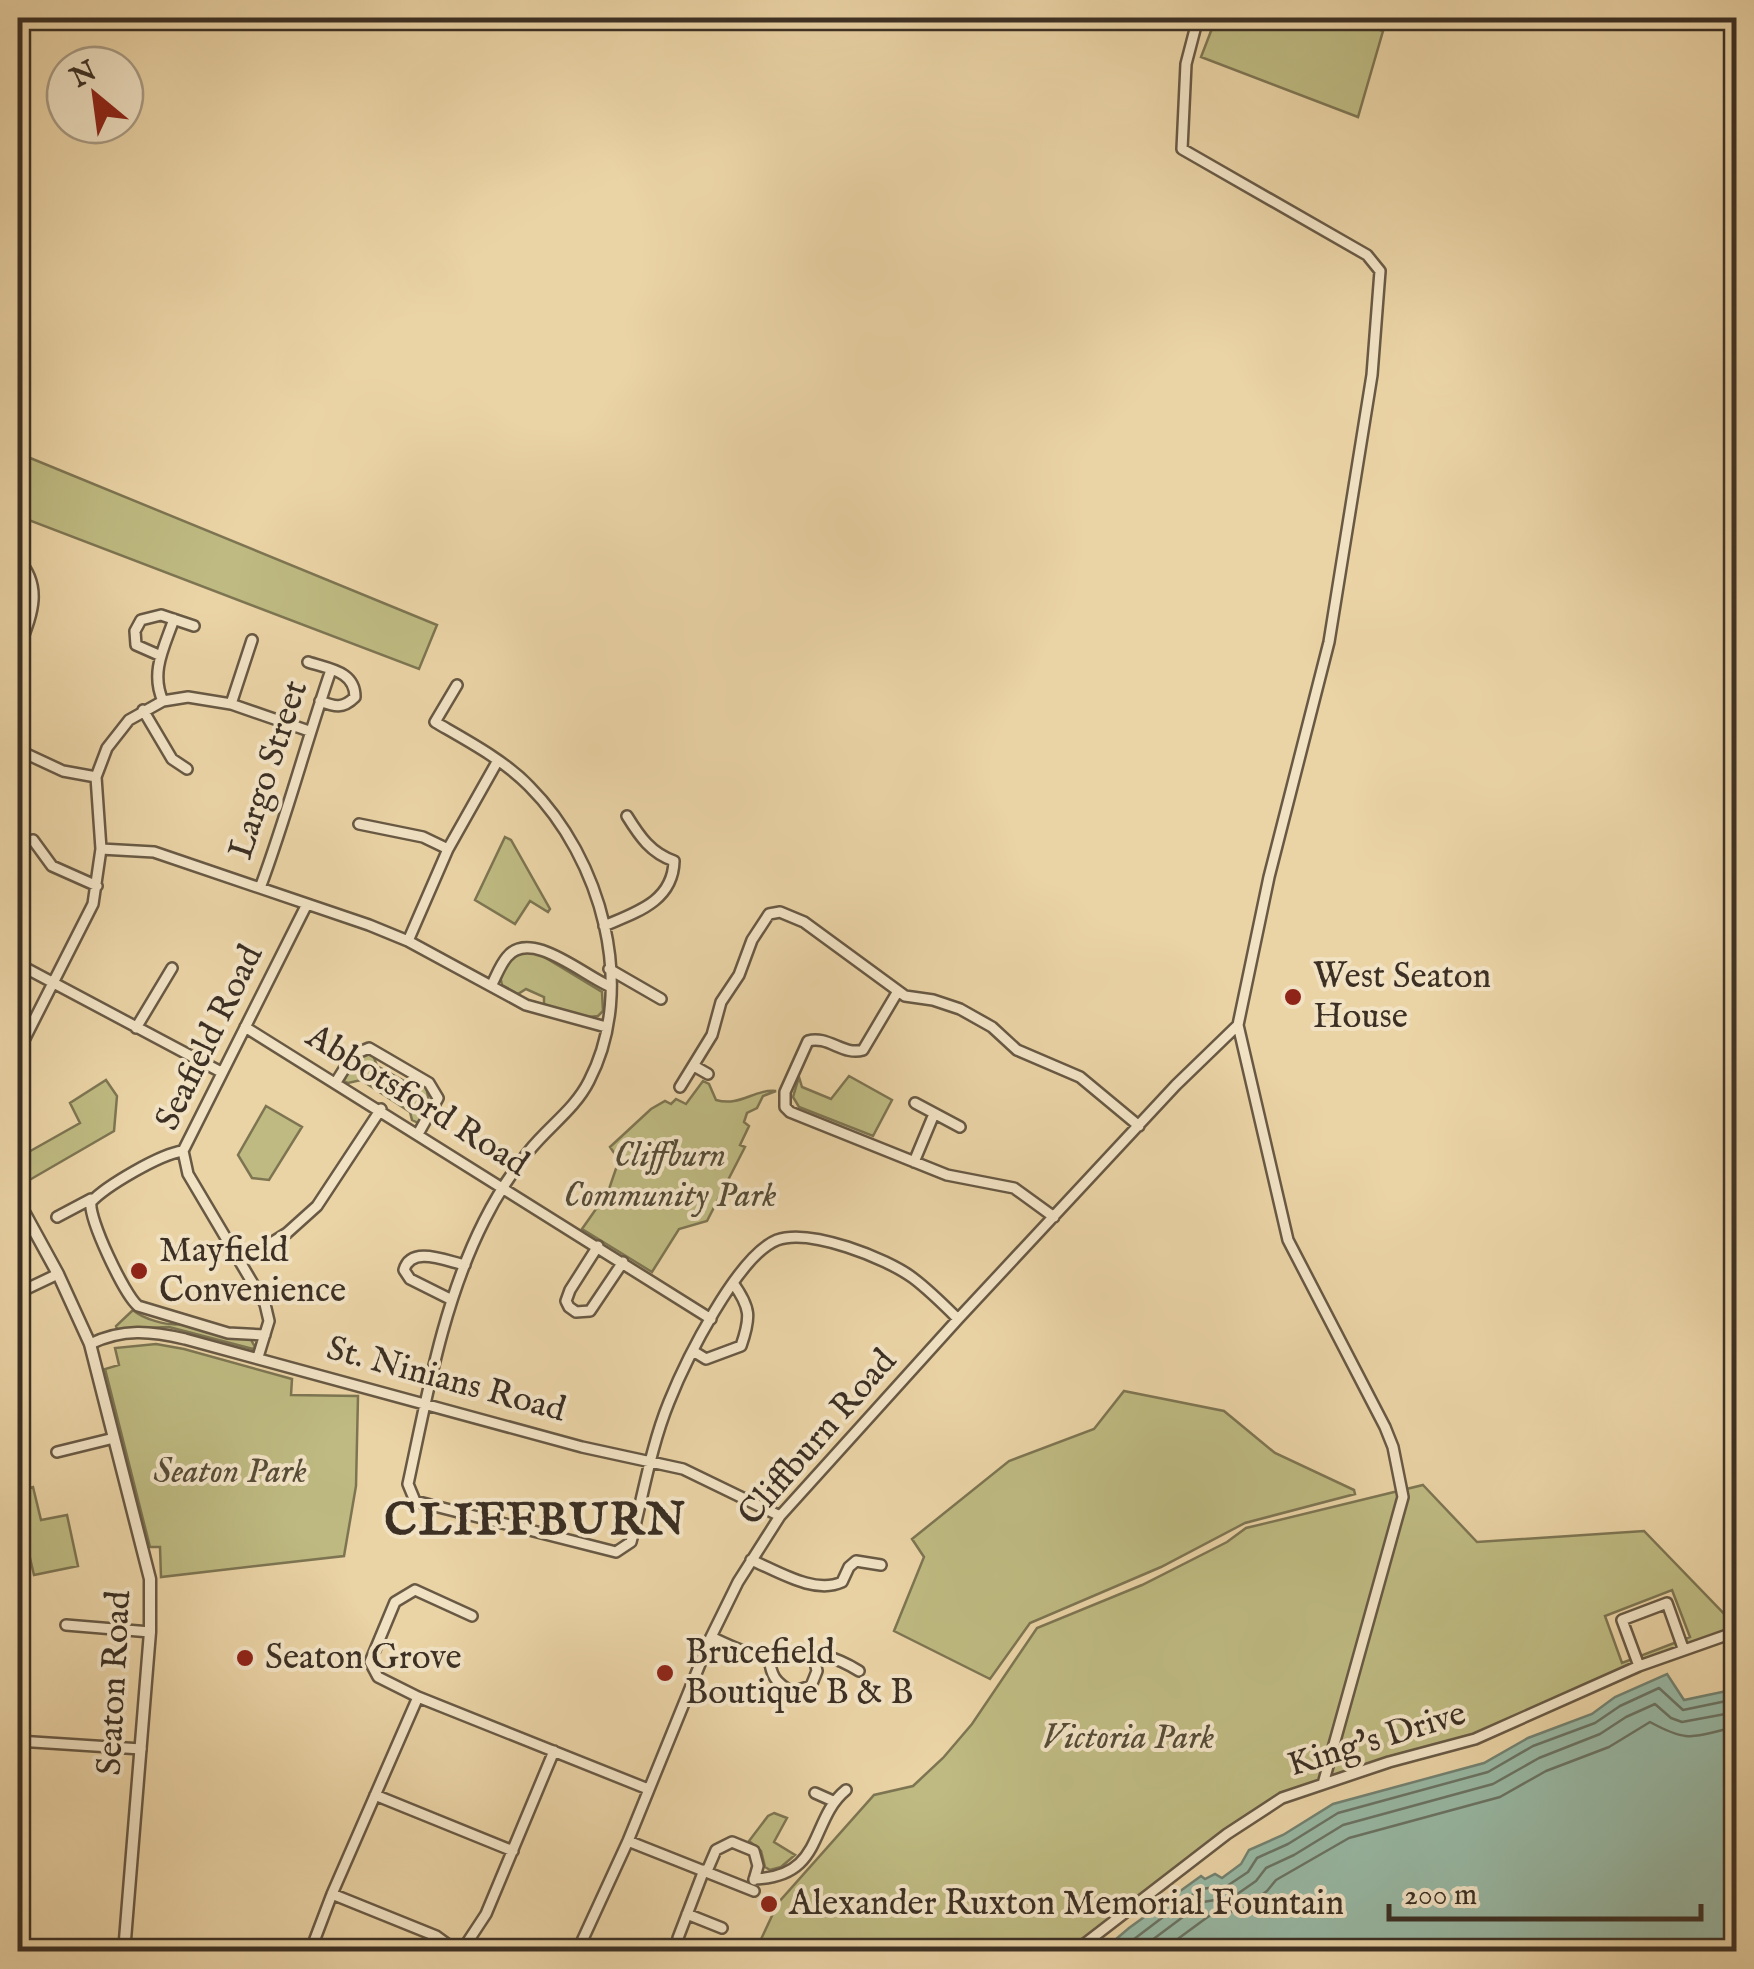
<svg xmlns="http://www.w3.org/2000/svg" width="1754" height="1969" viewBox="0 0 1754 1969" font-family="'IM FELL English',serif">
<rect width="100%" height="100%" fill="#ead3a5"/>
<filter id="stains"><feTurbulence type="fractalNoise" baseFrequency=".002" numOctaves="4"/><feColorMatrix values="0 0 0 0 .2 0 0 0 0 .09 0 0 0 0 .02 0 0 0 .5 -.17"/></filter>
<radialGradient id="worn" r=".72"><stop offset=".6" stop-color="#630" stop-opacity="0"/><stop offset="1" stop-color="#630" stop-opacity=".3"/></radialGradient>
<path fill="#beba81" stroke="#7d7552" stroke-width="2.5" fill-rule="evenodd" d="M1216 18H1346L1383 31 1358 117 1201 57Z
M18 453 437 625 419 669 18 516Z
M505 837 511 840 550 909 548 912 530 901 515 924 475 900Z
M531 949 602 992 603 1011 598 1016 581 1018 544 1005V997L526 989 518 994 502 985 500 976 511 954Z
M372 1052 377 1066 417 1088 426 1086 430 1107 418 1123 412 1120 410 1112 361 1080 348 1083 344 1081 356 1055Z
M849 1076 892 1100 873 1136 799 1107 793 1097 799 1077 802 1087 831 1099Z
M106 1080 117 1096 114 1131 26 1182 18 1158 80 1123 70 1103Z
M703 1081 709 1084 716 1100C740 1107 754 1089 776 1091L763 1096 757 1108 747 1113 744 1122 749 1126 740 1145 745 1147 707 1221 679 1229 652 1272 582 1229 608 1192 619 1160 610 1147 651 1109 665 1101 671 1104 676 1099 686 1104Z
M266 1106 302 1127 269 1180 252 1178 238 1155Z
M133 1310C143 1319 167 1326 181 1324L229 1337 250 1338 255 1347 253 1349 169 1327 117 1329 116 1326Z
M156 1344 184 1349 292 1379 291 1395 358 1396 356 1486 344 1556 161 1577 160 1547H150L105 1369 119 1365 115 1348Z
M1124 1391 1224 1411 1275 1453 1354 1490 1355 1494 1245 1523 1161 1567 1030 1623 990 1679 894 1631 924 1557 912 1539 1009 1461 1094 1429Z
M1423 1485 1477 1542 1644 1531 1730 1620 1727 1635 1683 1648 1475 1739 1282 1798 1076 1951 755 1952 778 1903 874 1795 913 1786 943 1758 972 1724 1037 1628 1142 1585 1227 1542 1246 1528ZM1672 1590 1690 1637 1622 1663 1605 1616Z
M33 1487 41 1520 67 1515 78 1566 34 1575 22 1524 18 1525V1491Z
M774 1813 787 1818 774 1842 795 1855 781 1867 770 1870 765 1867 761 1851 749 1841 768 1816Z"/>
<path fill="#98b8a4" stroke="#738271" stroke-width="2.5" d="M1667 1674 1684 1700 1736 1689V1951H1102L1129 1928 1201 1876 1205 1879 1215 1874 1222 1878 1241 1864 1249 1850 1283 1835 1333 1804 1484 1763 1528 1738 1592 1714 1615 1697Z"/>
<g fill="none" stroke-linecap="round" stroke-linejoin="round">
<path stroke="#6a7464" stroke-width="2.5" d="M1117 1952 1200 1889 1227 1886 1248 1872 1257 1858 1288 1844 1338 1813 1488 1772 1533 1746 1595 1723 1620 1706 1659 1688 1683 1710 1736 1699
M1136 1952 1203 1902 1233 1897 1256 1881 1266 1868 1294 1855 1343 1825 1493 1784 1539 1758 1600 1734 1626 1717 1655 1704 1671 1718 1682 1722 1736 1712
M1160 1952 1209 1916 1243 1909 1267 1891 1276 1880 1349 1838 1500 1797 1546 1771 1609 1747 1650 1722C1690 1744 1693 1736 1736 1727"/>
<g stroke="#685944" stroke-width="14">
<path id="minor" d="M1198 18 1186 64 1182 149 1367 255 1380 271 1372 375 1329 642 1269 877 1238 1025 1288 1240 1385 1427 1393 1447 1403 1497 1323 1784
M18 559C45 589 30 618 18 651
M161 656 136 645 135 631 141 620 161 615 194 626
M308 662C329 669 355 671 355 697 343 709 335 707 320 701
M457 685 435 722C466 740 504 760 529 786 601 858 638 987 589 1081 575 1109 548 1127 529 1151 512 1172 496 1197 484 1221 443 1302 427 1396 408 1484L415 1501 616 1552 631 1542C643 1496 651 1446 669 1402 685 1362 737 1256 777 1240 810 1228 886 1258 913 1278 929 1290 944 1305 958 1319
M163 701C150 672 164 648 174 619
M231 704 252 640
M143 710 172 759 187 769
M18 750 63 771 96 777
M359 824 423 837 448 849
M33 840 52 866 97 886
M101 849 154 852 369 925 408 941 526 1005 606 1027
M260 888C287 816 306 742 331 670
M604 926C637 912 673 901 674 861 651 853 640 837 627 816
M408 941 448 849 497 762
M18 964 221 1072
M609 969 661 999
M491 986C496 977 500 965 507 957 530 928 583 975 609 986
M898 991 863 1050C843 1056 828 1035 808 1041L785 1092V1107L790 1112 947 1175 1014 1188 1054 1217
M245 1027 711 1319
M136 1028 172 968
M18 1052 93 904 101 849 96 777 107 748 129 720 163 701 188 697 231 704 309 731
M694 1066 708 1074
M336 1082 353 1055 369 1048 429 1083 438 1098 418 1134
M680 1087 712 1035 721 1002 739 975 752 940 769 914 780 912 804 922 905 996 933 1000 960 1009 992 1027 1017 1050 1080 1077 1139 1126
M915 1103 960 1127
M183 1151C160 1154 106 1186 91 1202 88 1218 124 1294 138 1306L228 1333 265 1335
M914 1162 934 1114
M57 1217 91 1199
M598 1246 570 1290 566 1301 569 1307 576 1312 590 1311 623 1262
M241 1262 287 1233 317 1206 381 1109
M18 1293 58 1274
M452 1300 410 1279 404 1270C411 1245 446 1261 465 1265
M90 1344C123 1328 151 1331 185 1339L582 1447 683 1469 780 1516
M693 1351 706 1359 741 1346C751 1317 751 1308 733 1283
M258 1357 269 1321 265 1304 188 1174 183 1151 307 904
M57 1452 114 1438
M751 1560C776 1570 814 1595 842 1582L849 1567 856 1561 881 1565
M66 1625 150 1632
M711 1637C730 1646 752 1657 773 1657 813 1657 821 1648 859 1671
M769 1657C771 1676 775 1682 792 1692L811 1686 817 1671 813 1653
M1639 1666 1622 1620 1667 1603 1683 1648
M418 1697 378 1677 370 1662 395 1602 415 1590 472 1616
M18 1741 141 1749
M815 1793 833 1801
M375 1795 513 1851
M628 1841 754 1891
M707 1871 716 1850 732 1842 754 1851 758 1866 754 1880
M754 1879C825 1877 809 1820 846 1790
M332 1894 436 1936 458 1952
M687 1914 722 1928
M678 1938 704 1870
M310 1952 332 1894 418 1697 648 1789
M461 1952 486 1914 554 1751
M577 1952 628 1841 711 1637 738 1582 780 1516 958 1319 1176 1085 1238 1025
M1074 1952 1227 1834 1282 1798 1389 1762 1475 1739 1639 1666 1727 1635"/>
</g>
<g stroke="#685944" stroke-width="15">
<path id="tertiary" d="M18 1201 58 1274 90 1344 150 1579V1632L124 1952"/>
</g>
<use href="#minor" stroke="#f1e2c4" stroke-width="9"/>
<use href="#tertiary" stroke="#f1e2c4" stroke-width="10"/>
</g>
<g fill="#8f2418" stroke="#f1e2c4" stroke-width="4">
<circle cx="1293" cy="997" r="10"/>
<circle cx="139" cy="1271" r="10"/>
<circle cx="245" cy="1658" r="10"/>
<circle cx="665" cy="1673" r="10"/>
<circle cx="769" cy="1904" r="10"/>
</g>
<g text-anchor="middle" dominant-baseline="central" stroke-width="8" stroke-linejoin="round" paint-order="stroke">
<g font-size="35" fill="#3c3024" stroke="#f1e2c4">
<text transform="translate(269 770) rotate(-72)">Largo Street</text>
<text transform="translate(210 1038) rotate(-64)">Seafield Road</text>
<text transform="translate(417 1101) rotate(32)">Abbotsford Road</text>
<text transform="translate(446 1380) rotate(15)">St. Ninians Road</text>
<text transform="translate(818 1438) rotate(-49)">Cliffburn Road</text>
<text transform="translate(115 1683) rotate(-87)">Seaton Road</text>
<text transform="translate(1377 1740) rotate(-17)">King's Drive</text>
</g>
<g font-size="35" fill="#3c3024" stroke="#f1e2c4" text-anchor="start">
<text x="1313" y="977">West Seaton<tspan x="1313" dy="40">House</tspan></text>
<text x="159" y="1251">Mayfield<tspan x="159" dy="40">Convenience</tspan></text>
<text x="685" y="1653">Brucefield<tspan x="685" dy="40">Boutique B &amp; B</tspan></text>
<text x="265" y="1658">Seaton Grove</text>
<text x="789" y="1904">Alexander Ruxton Memorial Fountain</text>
</g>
<g font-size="35" font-style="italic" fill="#564c37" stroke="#f1e2c4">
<text x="670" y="1156">Cliffburn<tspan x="670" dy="40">Community Park</tspan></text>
<text x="230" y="1472">Seaton Park</text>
<text x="1128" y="1738">Victoria Park</text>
</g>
<g font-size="45" font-weight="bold" letter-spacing="2.5" fill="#3c3024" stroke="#f1e2c4">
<text x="536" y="1521">CLIFFBURN</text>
</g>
</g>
<rect width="1754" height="1969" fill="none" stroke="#ead3a5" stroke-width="60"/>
<rect x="20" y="20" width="1714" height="1929" fill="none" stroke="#3c3024" stroke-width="5"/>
<rect x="30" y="30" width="1694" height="1909" fill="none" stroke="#3c3024" stroke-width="2.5"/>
<g transform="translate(95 95) rotate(331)"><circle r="48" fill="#f1e2c4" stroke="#a99b84" stroke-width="2.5"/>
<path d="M0-8L18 38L0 25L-18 38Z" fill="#8f2418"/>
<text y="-15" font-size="28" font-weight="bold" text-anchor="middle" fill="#3c3024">N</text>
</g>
<path d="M1389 1904v15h312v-15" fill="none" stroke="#3c3024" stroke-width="5"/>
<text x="1404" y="1904" font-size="30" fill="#3c3024" stroke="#f1e2c4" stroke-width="8" paint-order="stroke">200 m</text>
<rect width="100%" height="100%" filter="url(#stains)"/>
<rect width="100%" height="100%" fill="url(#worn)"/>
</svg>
